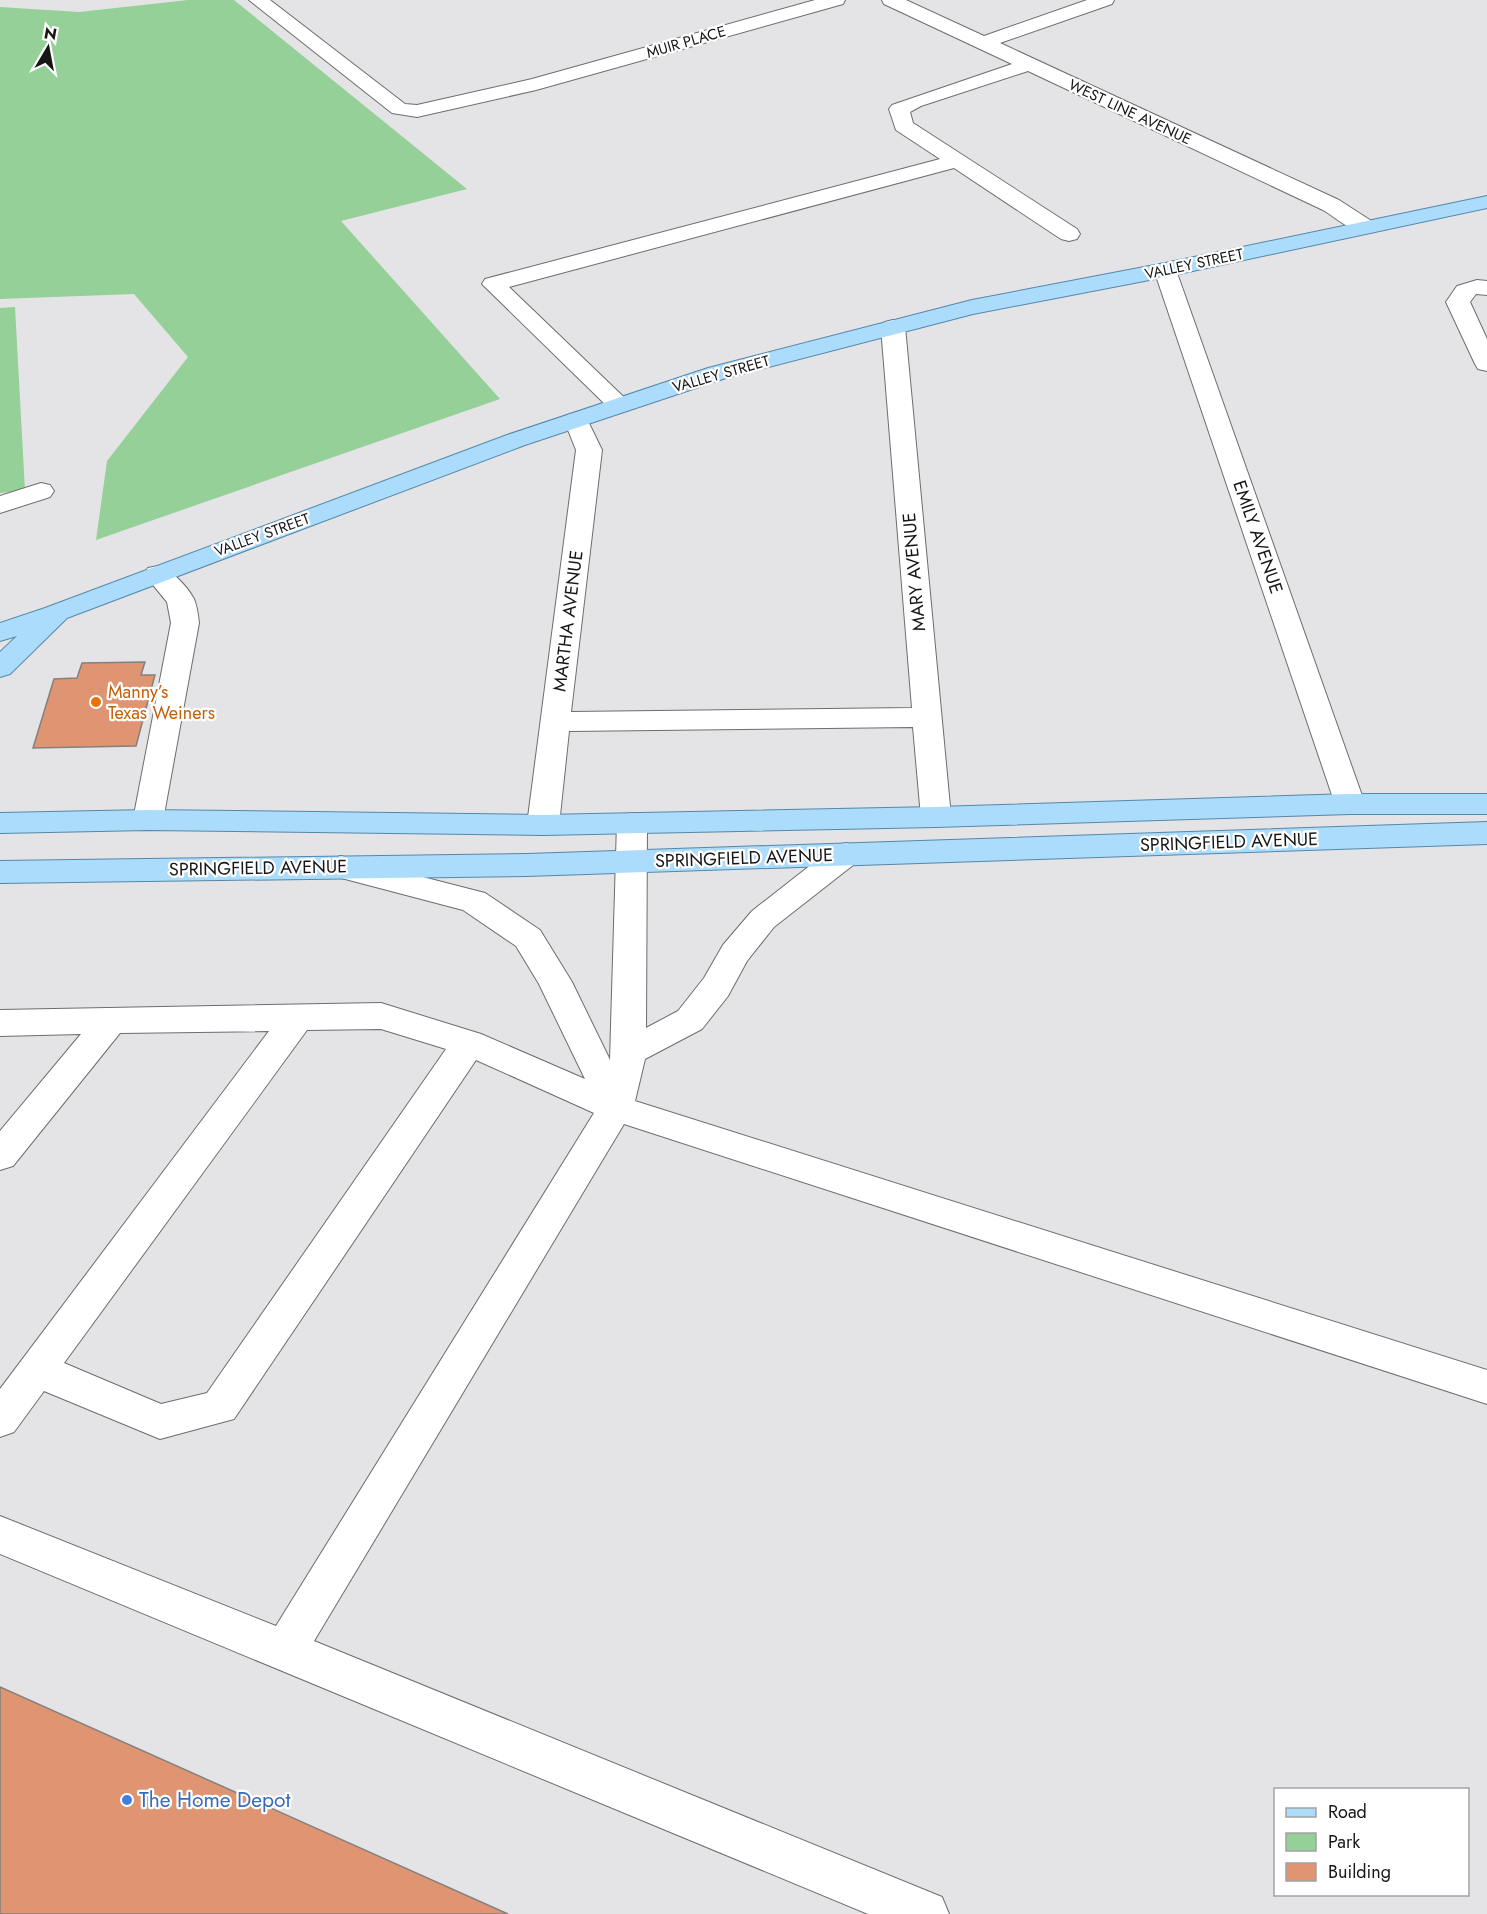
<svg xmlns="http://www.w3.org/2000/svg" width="1487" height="1914" viewBox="0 0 1487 1914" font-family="Jost,sans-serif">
<rect width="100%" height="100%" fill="#e4e4e7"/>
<path fill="#94d098" d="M188 0H234L467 189 341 221 500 399 96 540 107 461 188 357 134 294 0 299V7L79 12Z
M15 307 25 491 0 493V308Z"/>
<path fill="#df9572" stroke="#83807f" stroke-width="1.5" d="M145 662 141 675H155L136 746 33 748 54 679 77 678 82 663Z
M0 1687 508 1914H0Z"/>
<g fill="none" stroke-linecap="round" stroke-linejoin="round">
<g stroke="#6c6d6f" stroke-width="2">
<path id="minor" d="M249 0H270L405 104 417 105 532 79 815 0H845L843 4 536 90 417 117 392 113Z
M882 0H906L984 36 1087 0H1114L1112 4 1000 43 1339 200 1373 222 1376 227 1373 232C1355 236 1338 219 1323 210L1028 71 921 106 910 112 913 123 1077 229 1080 234 1077 239 1069 241 1061 239 954 168 509 287 632 405 629 410 620 412 611 410 482 284 485 279 940 159 896 130 889 109 892 105 1012 64 884 4Z
M1165 263 1173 265 1176 270 1365 804 1361 811 1350 814 1339 811 1335 804 1154 270 1157 265Z
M1477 280 1487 281V295L1476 294 1470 302 1487 339V371L1478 369 1475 364 1446 302 1457 286Z
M893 320 901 322 905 327 951 817 947 824 936 827 925 824 921 817 913 727 569 731 559 825 554 832 543 835 532 832 527 825 576 450 564 420 567 415 576 413 585 415 602 450 571 712 912 708 881 327 885 322Z
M41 483 50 485 54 491 50 497 0 513V496Z
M158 566C171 569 187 586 194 599 197 606 198 615 199 623L163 820 159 827 148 830 137 827 133 820 171 623 167 602 144 574 148 568Z
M632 813 643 816 647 823 646 1028 678 1011 704 978 723 945 752 911 835 846 846 843 857 846 862 854 857 862 774 927 747 961 728 996 702 1029 645 1059 635 1101 1487 1370V1404L624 1124 314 1641 942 1897 949 1914H868L0 1554V1516L276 1626 594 1113 476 1060 234 1419 160 1439 44 1391 14 1432 0 1437V1389L269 1031 120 1033 13 1166 0 1170V1131L81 1034 0 1036V1010L381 1003 481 1034 585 1079 539 984 516 946 463 910 330 875 325 867 330 859 341 856 485 893 540 930 572 982 610 1060 617 823 621 816ZM381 1029 446 1049 207 1393 161 1404 64 1363 307 1030Z"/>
</g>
<g stroke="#5487a9" stroke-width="2">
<path id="major" d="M1487 196V208L1165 277 973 314 726 378 525 445 67 618 10 674 0 677V652L17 636 0 641V623L45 608 507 435 708 368 972 300 1165 263Z
M1350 794H1487V814H1350L936 827 543 835 148 830 0 833V813L148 810 543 815 936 807Z
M1487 822V844L527 876 0 883V861L527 854Z"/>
</g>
<use href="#minor" fill="#fff" fill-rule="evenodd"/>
<use href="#major" fill="#acdcfb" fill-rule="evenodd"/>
</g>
<circle fill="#e8710a" stroke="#fff" stroke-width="2" cx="96" cy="702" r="6"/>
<circle fill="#3f7fe0" stroke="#fff" stroke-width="2" cx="127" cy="1800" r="6"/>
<g text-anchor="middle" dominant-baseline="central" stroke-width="4.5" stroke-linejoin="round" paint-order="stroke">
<g font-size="15" fill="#161617" stroke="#fff">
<text transform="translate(686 42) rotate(-16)">MUIR PLACE</text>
<text transform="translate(1130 112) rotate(25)">WEST LINE AVENUE</text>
<text transform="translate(1194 264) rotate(-12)">VALLEY STREET</text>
<text transform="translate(721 374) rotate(-16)">VALLEY STREET</text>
<text transform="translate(262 535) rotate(-20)">VALLEY STREET</text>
</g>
<g font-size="18" fill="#161617" stroke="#fff">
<text transform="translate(1258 537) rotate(71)">EMILY AVENUE</text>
<text transform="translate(914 572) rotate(-95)">MARY AVENUE</text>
<text transform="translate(568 621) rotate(-83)">MARTHA AVENUE</text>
<text transform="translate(1229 842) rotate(-2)">SPRINGFIELD AVENUE</text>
<text transform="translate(744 858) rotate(-2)">SPRINGFIELD AVENUE</text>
<text transform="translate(258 868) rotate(-1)">SPRINGFIELD AVENUE</text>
</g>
<g font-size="18" fill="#c56008" stroke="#fff" text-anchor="start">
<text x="108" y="692">Manny’s<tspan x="108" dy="21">Texas Weiners</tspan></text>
</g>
<g font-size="21" fill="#366cbe" stroke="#fff" text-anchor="start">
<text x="139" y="1800">The Home Depot</text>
</g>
</g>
<rect x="1274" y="1788" width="195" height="108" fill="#ffffff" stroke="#a2a2a2" stroke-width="1.5"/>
<rect x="1286" y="1808" width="30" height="9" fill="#acdcfb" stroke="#a2a2a2" stroke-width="1.5"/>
<text x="1328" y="1818" font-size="18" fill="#161617">Road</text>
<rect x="1286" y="1833" width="30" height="18" fill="#94d098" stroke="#a2a2a2" stroke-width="1.5"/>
<text x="1328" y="1848" font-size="18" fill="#161617">Park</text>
<rect x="1286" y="1863" width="30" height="18" fill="#df9572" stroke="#a2a2a2" stroke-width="1.5"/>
<text x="1328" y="1878" font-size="18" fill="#161617">Building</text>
<g transform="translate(48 48) rotate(10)" stroke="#ffffff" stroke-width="4.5" paint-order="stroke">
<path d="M0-4.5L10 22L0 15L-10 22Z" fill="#161617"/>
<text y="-9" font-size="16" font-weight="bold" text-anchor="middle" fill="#161617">N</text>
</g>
</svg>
